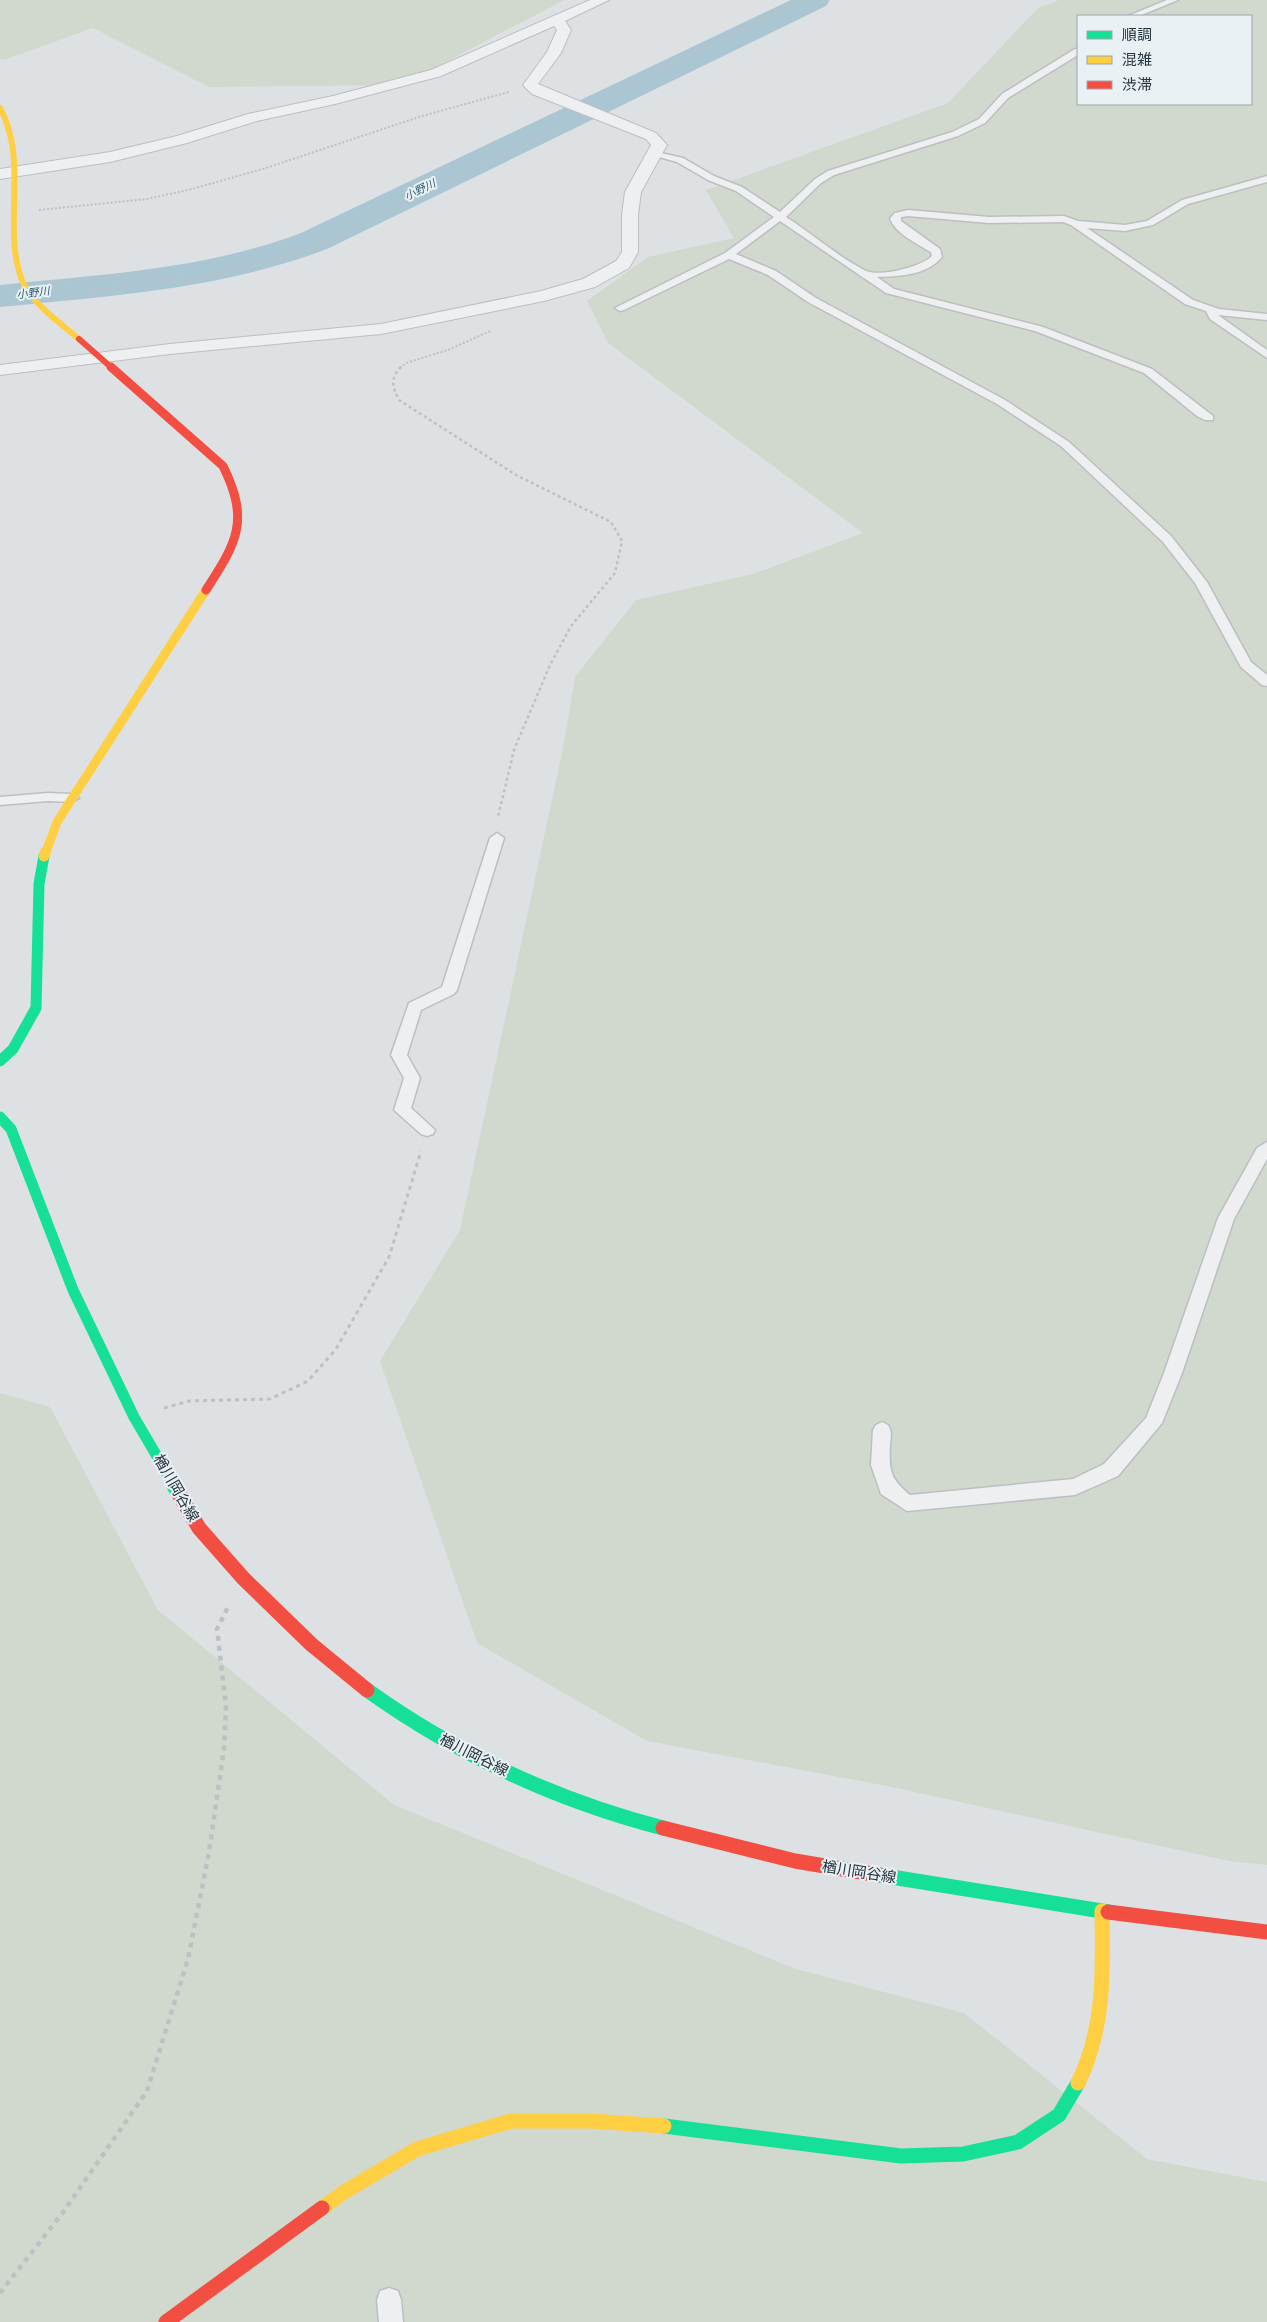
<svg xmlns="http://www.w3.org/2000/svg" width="1267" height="2322" viewBox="0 0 1267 2322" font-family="'Nunito Sans','Noto Sans JP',sans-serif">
<rect width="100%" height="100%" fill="#dee1e4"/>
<path fill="#d1d8cd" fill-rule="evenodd" d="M0 0H564L402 85 209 87 93 28 4 60 0 59Z
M1059 0H1267V1865L1229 1861 887 1786 647 1741 477 1643 380 1361 460 1230 563 748 575 677 636 600 753 574 863 533 608 343 587 301 648 257 734 238 706 190 948 103 1038 8ZM1078 16H1251V104H1078Z
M0 1393 50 1407 158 1610 394 1805 796 1969 964 2013 1147 2159 1267 2182V2322H0Z"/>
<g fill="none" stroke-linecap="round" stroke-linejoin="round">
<path fill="#a9c6d2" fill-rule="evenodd" d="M791 0H830L826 6 327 249C222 289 111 296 0 307V285C103 274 203 270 301 233Z"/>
<g stroke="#bcbfc2" stroke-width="3">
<path id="lane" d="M1167 0H1178L1139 16H1128Z
M1075 49H1078V55L1008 98 985 123 958 136 834 175 821 183 786 217C811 233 840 258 866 271 880 277 921 267 932 256L931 252C919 245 894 233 890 218L895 213 908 210 989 217 1064 216 1078 221 1125 225 1147 221 1182 200 1267 176V182L1188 204 1153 225 1125 231 1087 228 1193 300 1219 309 1267 314V320L1218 315 1267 350V358L1210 319 1206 311 1185 304 1071 225 1063 222 989 223 908 216 901 217V221L940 249 942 257C926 276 899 276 877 277L894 289 1043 327 1152 369 1213 416V420H1205L1197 416 1144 373 1035 331 886 293 780 221 736 254 776 271 816 298 1005 400 1069 442 1171 536 1207 582 1251 662 1267 675V686L1262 685 1241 667 1195 583 1163 542 1061 446 997 404 808 302 768 275 729 259 624 310 620 311 615 308 725 253 774 217 736 191 708 180 677 162 652 155V151L683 158 714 176 742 187 780 212 815 179 828 171 952 132 979 119 1002 94Z
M48 793 72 794 79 798 72 802 48 801 0 805V797Z
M497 833 504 838 457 990 454 994 421 1010 407 1055 420 1078 411 1108 435 1130 433 1134 427 1136 421 1134 394 1110 404 1078 391 1055 409 1003 442 987 490 838Z
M1267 1142V1159L1234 1219 1182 1373 1162 1423 1118 1476 1075 1495 907 1511 881 1494 879 1488 871 1465 873 1430 876 1425 882 1422 888 1425C892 1431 891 1436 890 1444 889 1469 889 1478 910 1495L1073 1479 1104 1464 1146 1418 1164 1373 1218 1218 1257 1148Z
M389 2288 398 2291 401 2300 403 2322H379L377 2300 380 2291Z"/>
</g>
<g stroke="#bcbfc2" stroke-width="2">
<path id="street" d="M590 0H609L565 21 571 30 561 53 538 84 656 133 667 145 641 192 638 215V252L629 268 595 287 544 301 381 334 170 354 0 375V365L170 344 381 324 541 291 583 279 616 261 622 252V215L625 192 651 145 646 139 532 94 523 85 547 52 557 30 554 26 441 76 335 104 257 121 187 143 110 162 0 179V169L110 152 177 136 248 114 333 96 431 70Z"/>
</g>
<path stroke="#bdc1c4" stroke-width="2" stroke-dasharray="2 2" stroke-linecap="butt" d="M609 94 805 0
M39 210 147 199 192 189 266 168 422 116 509 92
M51 283 137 274
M67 297 95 290 213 275 286 256 328 240 565 126
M400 368 406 363 448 350 490 331"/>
<path stroke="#bdc1c4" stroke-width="2.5" stroke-dasharray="3 3" stroke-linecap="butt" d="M401 367C390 378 392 387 399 400L516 475 611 522 622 541 615 573 571 626 550 665 514 750 498 817"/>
<path stroke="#bdc1c4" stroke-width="3" stroke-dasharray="4 4" stroke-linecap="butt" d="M164 1408 189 1401 270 1399 308 1381 336 1349 389 1257 421 1151"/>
<path stroke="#bdc1c4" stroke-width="4.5" stroke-dasharray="5 5" stroke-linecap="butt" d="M0 2293 64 2211 147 2091 188 1959 209 1852 224 1749 226 1706 217 1629 228 1607"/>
<use href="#lane" fill="#edeff1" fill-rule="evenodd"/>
<use href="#street" fill="#edeff1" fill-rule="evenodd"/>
<path stroke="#16e098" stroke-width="11" d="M0 1061 13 1049 36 1008 39 884 44 856
M0 1117 11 1129 73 1290 134 1417 175 1487"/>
<path stroke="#16e098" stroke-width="15" d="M174 1486 179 1494
M367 1690C458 1755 555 1800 663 1828
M879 1875 1108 1912
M664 2126 901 2156 963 2154 1018 2142 1059 2115 1078 2083"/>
<path stroke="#ffcf43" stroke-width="6" d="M0 108C30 162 0 232 24 285 37 307 60 323 79 339"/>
<path stroke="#ffcf43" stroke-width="9" d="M46 852 57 822 206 590"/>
<path stroke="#ffcf43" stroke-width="11" d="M44 856 46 851"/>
<path stroke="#ffcf43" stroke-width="15" d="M1078 2083C1105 2028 1103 1971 1102 1911
M322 2208 344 2192 417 2149 511 2121H592L664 2126"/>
<path stroke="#f24e42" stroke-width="6" d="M79 339 112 368"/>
<path stroke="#f24e42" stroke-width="9" d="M111 367 223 466C250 521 237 542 206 590"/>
<path stroke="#f24e42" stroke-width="15" d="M179 1494 199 1528 243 1578 312 1645 367 1690
M663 1828 795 1861 879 1875
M1108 1912 1267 1932
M166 2322 322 2208"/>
</g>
<g text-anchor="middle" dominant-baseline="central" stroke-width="4" stroke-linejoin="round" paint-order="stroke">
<g font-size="11" font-style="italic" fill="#2c5c74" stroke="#eaf1f4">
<text transform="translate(420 190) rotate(-26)">小野川</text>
<text transform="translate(33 293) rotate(-7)">小野川</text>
</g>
<g font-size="15" fill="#24333d" stroke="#eaf1f4">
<text transform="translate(176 1488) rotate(60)">楢川岡谷線</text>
<text transform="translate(474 1755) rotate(27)">楢川岡谷線</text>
<text transform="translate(859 1872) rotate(9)">楢川岡谷線</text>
</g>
</g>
<rect x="1077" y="15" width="175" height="90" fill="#eaf1f4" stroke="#9ba5ab"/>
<rect x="1087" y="31" width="25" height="8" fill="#16e098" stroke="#9ba5ab"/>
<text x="1122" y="40" font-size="15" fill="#24333d">順調</text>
<rect x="1087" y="56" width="25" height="8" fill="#ffcf43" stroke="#9ba5ab"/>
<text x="1122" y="65" font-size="15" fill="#24333d">混雑</text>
<rect x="1087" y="81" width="25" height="8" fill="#f24e42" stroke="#9ba5ab"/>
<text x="1122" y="90" font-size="15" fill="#24333d">渋滞</text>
</svg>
